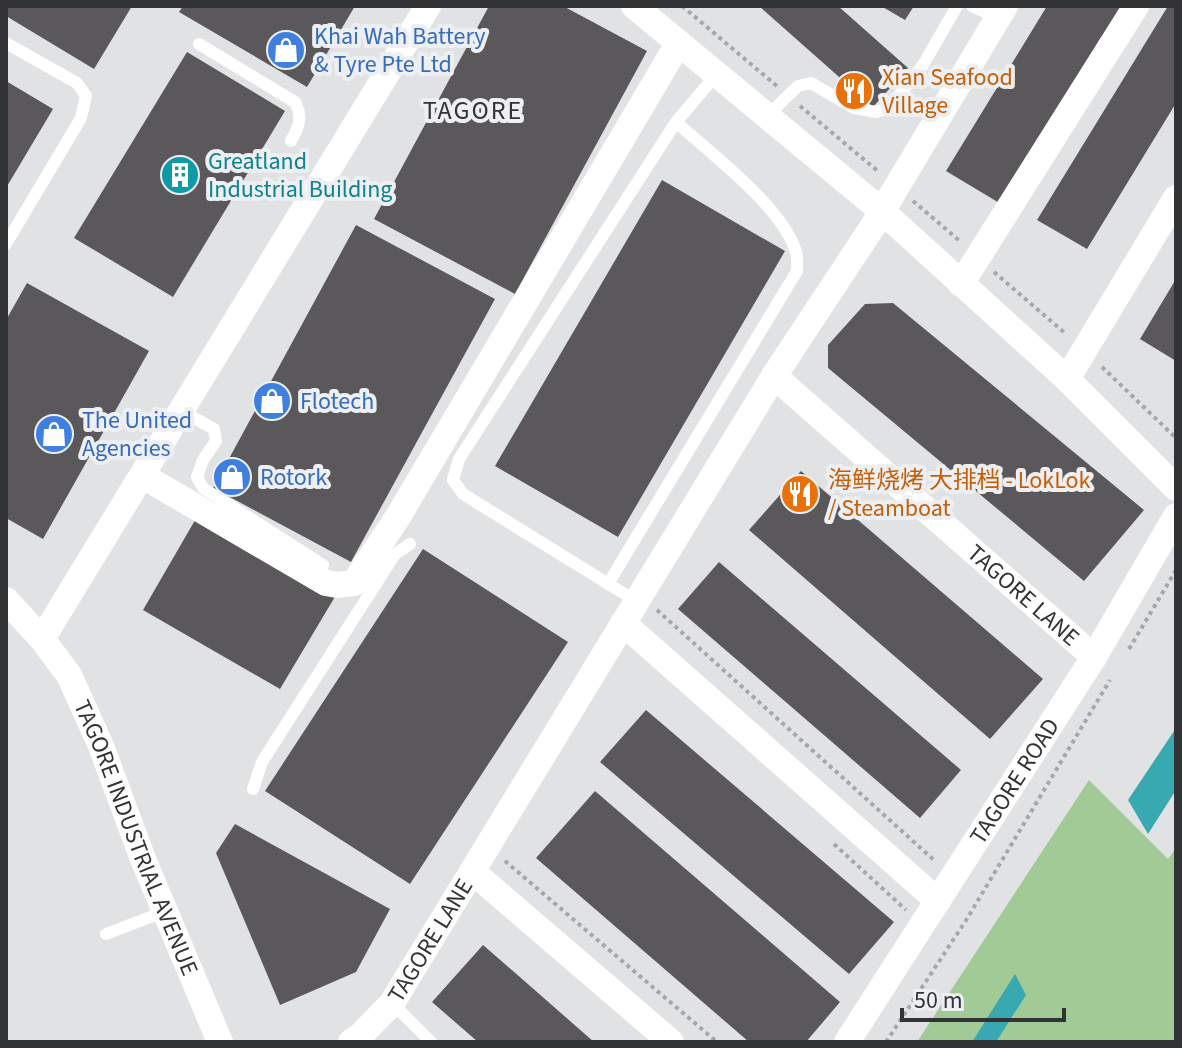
<svg xmlns="http://www.w3.org/2000/svg" width="1182" height="1048" viewBox="0 0 1182 1048" font-family="'Source Sans 3','Noto Sans SC',sans-serif">
<rect width="100%" height="100%" fill="#e1e2e4"/>
<path fill="#a1ca96" d="M1089 780 1168 859 1176 848V1042H917Z"/>
<path fill="#39a9b1" d="M1176 728V790L1148 834 1128 800Z
M1015 974 1026 995 996 1042H972Z"/>
<path fill="#5a585a" d="M6 6H132L94 69 6 16Z
M183 6H355L307 87 179 12Z
M489 6H563L647 51 515 294 374 219Z
M759 6H838L908 68 873 107Z
M881 6H914L905 20Z
M1047 6H1122L1001 204 946 171Z
M1168 6H1176V103L1087 249 1037 220Z
M187 52 285 111 173 297 74 238Z
M6 81 53 109 6 188Z
M662 180 785 251 618 537 495 466Z
M356 225 495 299 351 562 213 488Z
M1176 279V361L1140 339Z
M27 283 149 351 43 539 6 518V320Z
M893 303 1144 510 1084 581 828 368V345L865 304Z
M801 471 1043 679 990 739 749 530Z
M198 515 336 595 280 689 143 610Z
M423 549 568 642 410 884 265 791Z
M719 562 961 770 920 818 678 609Z
M646 710 894 922 849 974 600 762Z
M595 791 840 1002 806 1042H749L536 858Z
M235 824 390 909 356 972 280 1005 216 853Z
M483 945 513 971 594 1042H478L432 1002Z"/>
<g fill="none" stroke-linecap="round" stroke-linejoin="round">
<path stroke="#a6a7a9" stroke-width="4" stroke-dasharray="4 4" stroke-linecap="butt" d="M682 6 778 87
M800 106 879 172
M913 201 961 242
M994 272 1066 334
M1102 367 1176 438
M657 610 935 861
M1129 649 1176 570
M834 844 906 910
M505 861 717 1042
M886 1042 965 922 1110 680"/>
<path stroke="#fff" stroke-width="12" d="M972 6 998 18
M6 43 77 83 86 96 81 118 6 244
M199 44 295 102C303 117 299 127 291 141
M766 117 798 86 811 83 854 108 876 112 889 108 923 65 957 6
M182 411 214 429 216 441 203 460 197 477 203 488 323 565
M608 584 797 271C797 264 798 258 796 252 783 207 710 153 676 122
M636 601 463 494 453 480 459 459 676 122 716 75
M253 789 262 762 395 554 410 544
M106 934 166 911
M392 1003 431 1042"/>
<g stroke="#fff" stroke-width="26">
<path d="M634 6 882 211 1067 379 1176 488"/>
<path d="M961 284 1136 6"/>
<path id="s1" d="M774 376 1094 657"/>
<path d="M1067 379 1176 198"/>
<path d="M143 476 326 583 337 585 354 583 399 515 678 44"/>
<path id="s2" d="M6 600 42 639 69 675 101 746 143 859 220 1042"/>
<path d="M623 623 938 901"/>
<path d="M42 639 428 6"/>
<path d="M473 872 671 1042"/>
<path id="s3" d="M351 1042 360 1036 392 1003 774 376 875 223 1005 6"/>
<path id="s4" d="M847 1042 1094 657 1176 516"/>
</g>
</g>
<defs>
<g id="shop-disc" transform="scale(2)"><circle r="9.5" fill="#3f7fe0" stroke="#eeeff2"/><path d="M-5-2.5h2.3a2.7 3.5 0 0 1 5.4 0H5L5.5 6h-11ZM-1.5-2.5h3a1.5 2.3 0 0 0-3 0Z" fill="#fff"/></g>
<g id="restaurant-disc" transform="scale(2)"><circle r="9.5" fill="#e8710a" stroke="#eeeff2"/><path d="M-5-6h1v4h1v-4h1v4h1v-4h1v5L-1.5 .5V6h-2V.5L-5-1ZM5-6V6H3V1.5H1.5Q1.5-4 5-6Z" fill="#fff"/></g>
<g id="building-disc" transform="scale(2)"><circle r="9.5" fill="#0f9aa8" stroke="#eeeff2"/><path d="M-4-6H4V6H1V3H-1V6H-4ZM-2.5-4.3h1.7v1.8h-1.7ZM.8-4.3h1.7v1.8H.8ZM-2.5-1h1.7V.8h-1.7ZM.8-1h1.7V.8H.8Z" fill="#fff"/></g>
</defs>
<g fill-rule="evenodd">
<use href="#shop-disc" x="286" y="50"/>
<use href="#restaurant-disc" x="854" y="91"/>
<use href="#building-disc" x="180" y="175"/>
<use href="#shop-disc" x="272" y="401"/>
<use href="#shop-disc" x="54" y="434"/>
<use href="#shop-disc" x="232" y="477"/>
<use href="#restaurant-disc" x="800" y="494"/>
</g>
<g text-anchor="middle" dominant-baseline="central" stroke-width="8" stroke-linejoin="round" paint-order="stroke">
<g font-size="24" fill="#366cbe" stroke="#eeeff2" text-anchor="start">
<text x="314" y="36">Khai Wah Battery<tspan x="314" dy="28">&amp; Tyre Pte Ltd</tspan></text>
<text x="300" y="401">Flotech</text>
<text x="82" y="420">The United<tspan x="82" dy="28">Agencies</tspan></text>
<text x="260" y="477">Rotork</text>
</g>
<g font-size="24" fill="#c56008" stroke="#eeeff2" text-anchor="start">
<text x="882" y="77">Xian Seafood<tspan x="882" dy="28">Village</tspan></text>
<text x="828" y="480">海鲜烧烤 大排档 - LokLok<tspan x="828" dy="28">/ Steamboat</tspan></text>
</g>
<g font-size="24" fill="#0d838f" stroke="#eeeff2" text-anchor="start">
<text x="208" y="161">Greatland<tspan x="208" dy="28">Industrial Building</tspan></text>
</g>
<g font-size="24" fill="#323334" stroke="#eeeff2">
<text stroke="none"><textPath href="#s1" startOffset="332">TAGORE LANE</textPath></text>
<text stroke="none"><textPath href="#s4" startOffset="310">TAGORE ROAD</textPath></text>
<text stroke="none"><textPath href="#s2" startOffset="274">TAGORE INDUSTRIAL AVENUE</textPath></text>
<text stroke="none"><textPath href="#s3" startOffset="130">TAGORE LANE</textPath></text>
</g>
<g font-size="26" letter-spacing="2" fill="#323334" stroke="#eeeff2">
<text x="473" y="110">TAGORE</text>
</g>
</g>
<rect width="1182" height="1048" fill="none" stroke="#323334" stroke-width="16"/>
<path d="M902 1008v12h162v-12" fill="none" stroke="#323334" stroke-width="4"/>
<text x="914" y="1008" font-size="24" fill="#323334" stroke="#eeeff2" stroke-width="6" paint-order="stroke">50 m</text>
</svg>
